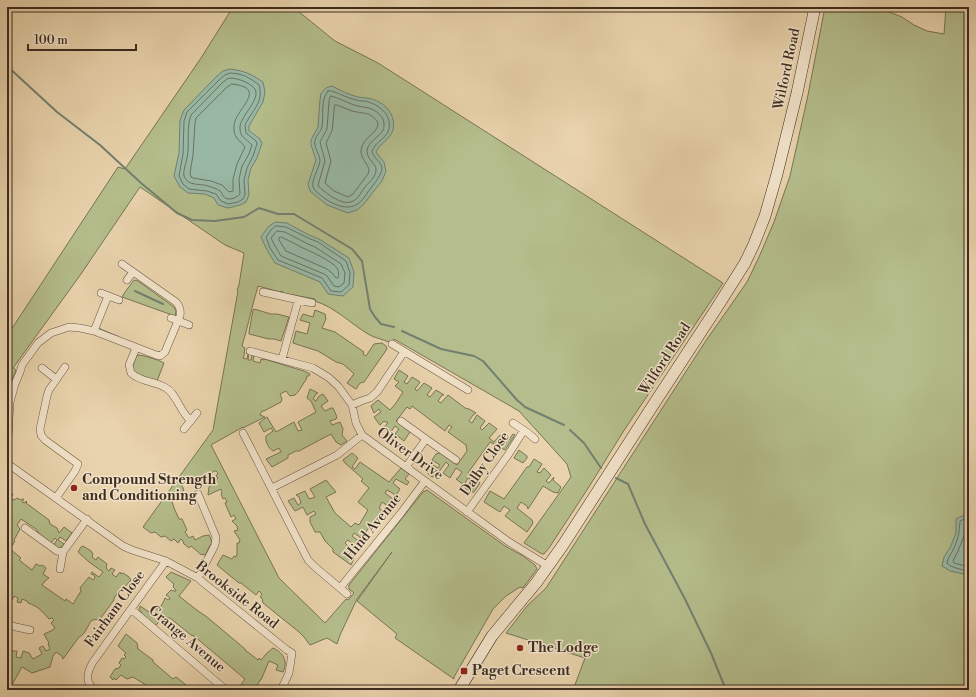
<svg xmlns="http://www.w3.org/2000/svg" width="976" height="697" viewBox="0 0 976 697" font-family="'Libre Bodoni',serif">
<rect width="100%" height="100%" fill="#e9d3ac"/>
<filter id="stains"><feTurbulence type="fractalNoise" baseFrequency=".005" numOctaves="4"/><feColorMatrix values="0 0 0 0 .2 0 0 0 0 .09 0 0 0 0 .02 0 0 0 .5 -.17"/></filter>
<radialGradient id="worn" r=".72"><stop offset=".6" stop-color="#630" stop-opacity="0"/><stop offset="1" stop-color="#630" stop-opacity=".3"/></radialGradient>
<path fill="#b4bd8b" stroke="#787456" d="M233 7H293L335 41 378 63 723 283 623 432 587 490 549 548 544 554H542L524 543 571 477 567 464 519 411 394 339 391 343C383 339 374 338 368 334 350 323 336 308 315 301V299L283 293V292L281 291 280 292 258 286C252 306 248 326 242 346L245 348 244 353H245L243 358 247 359 248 354H249L248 360H251L252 355 254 356 253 361 260 363 261 359 264 360V359L304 371 310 374 309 376H307L306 378H307L298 392 295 395 290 396 286 391 280 394 282 399 281 402 264 411H262L260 415 265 417 243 428V427L211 445 279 578 325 623 346 599 348 600 354 593 349 589V585L423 492 427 490 505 546 523 556 535 565 537 569 523 588 520 587 506 596 493 609 454 677V679L395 638 397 634 357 601 392 552 357 599 340 635 337 644 327 638 310 645 304 637 299 632 263 603 262 598 260 597 262 594 259 591 256 595 241 583H239L217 565 223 555 232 559 234 556 236 557 237 554V543H239L240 540 234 531 238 530 237 526 232 521 236 519 234 515 231 517 225 503 227 502 225 498 223 499 221 494 222 493 221 489 208 495 209 487 214 481H215L218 478 216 476 218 473 216 471H214L212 473 211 472 203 483 195 485 191 477 188 478 186 476 182 477 184 482 181 483 184 490 180 494 179 491 173 493 174 497 171 498 174 508 179 519H182L187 530 185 532 189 538 193 536 195 540 203 536 209 535 212 542 205 555 200 554 197 551 191 546 189 548 184 544 183 541 181 539 178 543 174 539 171 541 165 536 161 537 155 532 151 533 143 527 213 430 238 291 237 290 239 285 244 253 225 245 140 187 81 274 13 368 16 370 9 387 7 386V336L118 167 125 169 201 58Z
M825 7H876L902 17 914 25 927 31 944 34 946 7H969V687L967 690H573L585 658 506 633 527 606 546 588 705 342 747 282 759 257 774 222 790 176 808 95Z
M134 280 138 281 174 307 176 311 175 316 122 297 125 292Z
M254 309 271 314H277L289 317 281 341 274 339H269L249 334V332L253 310Z
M315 310 325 314 326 319 322 328 335 332 364 352 363 354 366 356 374 344 382 343 386 346 387 349 364 382 360 383 356 389 347 383 354 374 351 371 343 364 336 362 318 351 293 343 296 331 307 334 310 323 300 320 303 314 313 317Z
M138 355C143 355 159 360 164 363L157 381 136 374 132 368 136 357Z
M399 370 408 376 404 382 407 384 412 377 420 382 415 389 417 391 424 383 432 388 427 395 430 397 436 390 444 395H442L438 401 441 403 448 395 465 408 469 409 476 413 473 415 469 421 472 423 477 415 485 421 480 428 482 430 489 423 497 429 489 438 494 442 500 435 509 440 513 434 515 435 505 450 490 442 468 473 480 483 474 492H471L465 488 471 480 468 478 464 485 456 479 458 478 462 472 456 468 450 478 443 473 449 465 446 462 436 476 432 477 425 471 430 463 438 468 440 465 432 460 436 454 440 453 457 465 467 451 466 445 448 432 452 427 449 425 445 431 412 406 410 409 407 407 396 421 410 432 404 441 395 434 399 429 395 426 390 433 383 428 388 423 384 421 380 425 374 417 381 412 379 409 374 413 371 406 378 400 390 410 396 403 403 392 395 386 399 382 394 379Z
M310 389 318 393 316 394 313 399 316 401 319 396 323 394 328 401 321 406 325 411 331 408H333L337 417 336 419 330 421 332 425 340 422 343 429 342 435 347 441 341 445 336 442 331 434 299 451H296L288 455V458L272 467 266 459 281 452 279 448 273 451C268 448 265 441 266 436L273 431 271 428 264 432 259 423 267 417 276 432 294 422 298 431 302 430 298 422 316 412 311 401 307 398Z
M519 450 527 456V458L523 463 514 458Z
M352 453 358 458 352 467 355 469 360 462 389 482 401 468 409 474 405 479 409 482 407 485 396 479 393 483 400 489 395 497 394 494 387 490 385 493 393 499 388 506 382 502 379 508 384 512 383 511 378 518 375 520 361 538 354 533 352 536 359 541 354 547 353 544 348 540 345 543 356 554 351 565 333 552V549L325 541 320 532H315L310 522V517L316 514 314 511 307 515 303 507 295 511 288 501 294 498 298 505 301 503 299 497 296 495 305 491 309 499 315 497 310 489 326 480 336 492 326 497 335 513 351 527 355 523 359 525 368 510 358 502 369 488 361 481 363 479 345 463 343 460Z
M534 459 542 464 537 472 540 473 544 468 551 475 546 481 549 483 554 477 553 480 561 487 558 493 553 492 543 486 528 509 527 506 521 502 517 508 532 520 533 523 527 532 505 516 510 510 504 506 500 512 484 502 490 491 504 499 527 467H529Z
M7 487 11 490V492L13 494 11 498 14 500 17 498 21 500 23 499H24L22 502 25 503 26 501 27 502 26 503 49 520 50 524 57 528 59 533 64 527 72 533 66 541 60 537 58 540 64 544 63 546 59 548 53 546 57 540 55 538 50 544 42 538 36 529 21 519 17 525 20 529 14 540 15 541 10 549 21 558 19 560 32 570 36 564 40 566 42 565 46 568 43 574 49 578 45 581 42 585 65 601 66 599 73 604 81 591 80 588 89 577 93 580 95 578 94 575 91 574 92 572 99 577 103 572 89 562 78 552 81 547 83 546 91 551 93 554 92 557 96 560 98 557 107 564 106 568 109 571 111 568 115 570 112 574 116 577 120 572 121 574 123 573 129 577 131 580 122 590 119 591 114 598V600L100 619 92 620C87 626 86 634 79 637L63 659 62 656 56 652 53 656 50 667 32 673 22 667 9 690H7V650L11 651H17L16 657 21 658 23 651 29 653 33 659 42 654 39 648 43 646 46 651 50 649 48 644 49 643 44 634 51 631 55 628 51 623 54 620 52 618 49 619C41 610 39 607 28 603L27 601 22 599 21 603 17 602 18 598 14 596 12 600 7 598V519L9 521 12 519 11 517 8 515 10 512 7 511Z
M171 572 191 581 179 596 198 611 207 617 245 649V650L258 660 259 658 261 660 267 653 273 648C284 653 288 662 283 672L276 670 278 665 269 661 261 680H260L255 690H237L245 679 194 636 191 635 170 618H167L165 616 155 626 143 615 139 609 140 606 158 618 160 615 154 611C156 608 157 609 160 607 162 605 164 601 165 598L168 600 170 599 169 597 166 595 171 590 174 591H176L175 589 173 587 174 584 166 577Z
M126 634 137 643 138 649 153 660V662L173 679 176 677 190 688V690H169L166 688 164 690H154L133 677 127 679 121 675 116 680 114 678 113 680 110 677 115 669 119 668 121 665 119 663 122 658 124 659 126 657 124 655 126 653 118 646Z"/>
<path fill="#98b8a5" stroke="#738070" d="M230 69C245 71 251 74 263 82L265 92 263 102 249 126V131L259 138 262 143 257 158 251 168 248 180 249 195 246 202 240 205 228 208 218 205 214 198 205 194 188 193 180 187 174 176 179 153 180 120 184 110 216 77 223 71Z
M332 86C340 90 349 95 358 97 365 98 372 98 379 102 389 107 396 119 393 130 390 140 380 143 376 152L378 155 384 162 386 171 382 181 373 192 364 204 357 210 348 213 327 205 310 191 308 184 316 160 311 145V140L318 127 320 100 321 93 326 88Z
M275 222 287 223 309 235 319 239 349 258 354 272 353 287 343 296 328 294 320 282 275 263 267 250 261 237 268 227Z
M969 513V581L964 574 950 571 942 566 944 557 950 548 956 533V519Z"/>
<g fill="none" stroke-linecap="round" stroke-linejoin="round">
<path stroke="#6a7262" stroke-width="1" d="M231 73C243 74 249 77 259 85 264 103 252 110 245 125L246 133 256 141 257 144 253 156 247 168 244 180 245 195 243 199 238 202 228 204 221 201 216 194 207 191 189 189 183 184 179 176 183 154 184 121 187 112 219 80 225 75Z
M231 78C239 79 245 81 252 86 266 96 239 116 240 128 240 138 246 138 252 145L249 154 242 166 239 179 240 194C237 197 233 199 229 199 223 199 223 194 220 191 217 189 212 187 208 186 200 183 188 187 184 176 183 171 186 163 187 158 190 144 186 128 191 115L222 83 227 79Z
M232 84C270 88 234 110 234 126 233 138 239 139 245 147L237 164 233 179V191L229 192 222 185 211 181 193 178 191 177 190 173 193 155 195 123 196 118 226 88Z
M328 91H332C340 94 348 98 356 100 359 101 362 101 365 101 378 104 392 114 389 129 387 138 376 141 372 151 373 159 382 161 382 169 381 176 375 182 371 188 367 192 365 198 360 202 350 212 334 205 324 198 321 195 315 192 313 187 311 181 319 168 320 161 320 154 313 147 315 140 316 135 321 132 322 127 324 115 320 100 328 91Z
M331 96C339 98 346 102 354 105 363 108 371 106 379 114 382 117 384 120 384 124 384 127 384 130 381 133 376 139 368 142 367 151 367 160 377 164 376 170 376 177 369 182 365 187 361 192 359 198 353 201 343 207 326 193 319 187L318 185 325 161 320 142 327 129 329 102 330 97Z
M335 105H337C342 107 347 109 352 111 363 114 371 111 378 123 378 134 362 137 361 151 361 161 372 166 368 174L353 194 348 197 334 191 325 183 331 161 326 143 332 131Z
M276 226 286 227 308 238 318 242 346 261 350 273 349 285 341 292 331 291 322 278 278 260 270 248 266 237 271 230Z
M277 231 285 232 306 243 315 247 341 264 345 273 344 283 339 287 334 286 327 276 324 274 281 256 275 246 271 238 275 233Z
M281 237 283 238C290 241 297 245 303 248 312 252 332 261 337 268 339 271 339 275 338 278H336L332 273 327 269 286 251 279 240V238Z
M969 517 960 521C959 532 959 537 954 548 952 553 948 557 947 563 953 570 963 567 969 574
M969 522 965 525 964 536 958 551 953 561 954 563 969 567"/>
<path stroke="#738070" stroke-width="2" d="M7 66 57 112 100 145 141 183 177 213 192 220 215 221 244 217 259 208 278 214H294L352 249 362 261 370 309 375 317 381 324 394 327
M135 291 163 304
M99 329 118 337
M402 331 441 349 474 356 483 361 517 400 525 407 564 425
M570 430 584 443 601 468
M616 478 628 484 645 524 685 599 711 653 726 690"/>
<g stroke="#675643" stroke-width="8">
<path id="street" d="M127 280 133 272
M263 292 312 303
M101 293 119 300
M171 318 189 325
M94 331 108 296
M392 344 468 390
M136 348 129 365 131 373C140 382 155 381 166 388 176 393 180 412 191 421
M250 351 313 368 328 377 338 386 352 405 356 423 362 435 509 542 548 566
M282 359 298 301
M42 368 56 379
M352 405 361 401 370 398 377 392 404 352
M401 421 426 439
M513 423 528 433 535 439
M184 429 197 413
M243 433 308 560 315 567 347 594
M7 455 10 402 15 384 20 372 22 365 38 343 51 333 69 327 80 328 94 331 156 355 160 356 165 352 180 316C181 310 180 306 176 302L122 264
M8 464 123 546 132 550 166 561 198 578 205 584 287 650 292 653 289 673 281 690
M406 467 426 439 456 460
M272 488 337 455 362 435
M198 494 216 537 215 545 198 578
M56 498 75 471 78 464 45 440 41 435 40 429 47 396 49 390 65 367
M467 512 508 455 524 430
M25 528 57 551 63 552 87 519
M60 569 63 552
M340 588 401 513 425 481
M131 609 226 690
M7 624 16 627 30 630
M26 690V689
M95 690C84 682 87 672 93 662L131 609 166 561"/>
</g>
<g stroke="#3c2c20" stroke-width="12">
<path id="secondary" d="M459 690 492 636 536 583 563 545 648 413 716 309 745 263 754 244 765 216 777 174 797 93 815 7"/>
</g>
<use href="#street" stroke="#f1e2c9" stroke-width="7"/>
<use href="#secondary" stroke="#f1e2c9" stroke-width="11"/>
</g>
<g fill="#8f2418" stroke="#f1e2c9" stroke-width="1.5">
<circle cx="74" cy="488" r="4"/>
<circle cx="520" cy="648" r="4"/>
<rect x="460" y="667" width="8" height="8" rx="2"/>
</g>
<g text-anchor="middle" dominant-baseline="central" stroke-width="3" stroke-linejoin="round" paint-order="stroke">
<g font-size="14" fill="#3c2c20" stroke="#f1e2c9">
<text transform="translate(787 69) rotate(-78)">Wilford Road</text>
<text transform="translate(665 359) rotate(-57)">Wilford Road</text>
<text transform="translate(410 454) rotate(36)">Oliver Drive</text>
<text transform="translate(485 464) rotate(-55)">Dalby Close</text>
<text transform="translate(373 527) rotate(-51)">Hind Avenue</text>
<text transform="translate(237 595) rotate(38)">Brookside Road</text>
<text transform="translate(115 609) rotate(-54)">Fairham Close</text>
<text transform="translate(187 639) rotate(40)">Grange Avenue</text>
</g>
<g font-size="14" font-weight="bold" fill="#3c2c20" stroke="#f1e2c9" text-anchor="start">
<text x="82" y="480">Compound Strength<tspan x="82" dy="16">and Conditioning</tspan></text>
<text x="528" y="648">The Lodge</text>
<text x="472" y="671">Paget Crescent</text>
</g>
</g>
<rect width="976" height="697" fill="none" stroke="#e9d3ac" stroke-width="24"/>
<rect x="8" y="8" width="960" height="681" fill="none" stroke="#3c2c20" stroke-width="2"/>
<rect x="12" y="12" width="952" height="673" fill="none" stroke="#3c2c20"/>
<path d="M28 44v6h108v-6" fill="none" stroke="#3c2c20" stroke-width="2"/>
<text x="34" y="44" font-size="12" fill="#3c2c20" stroke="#f1e2c9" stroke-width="3" paint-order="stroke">100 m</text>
<rect width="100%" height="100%" filter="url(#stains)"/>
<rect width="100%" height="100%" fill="url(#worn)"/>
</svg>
